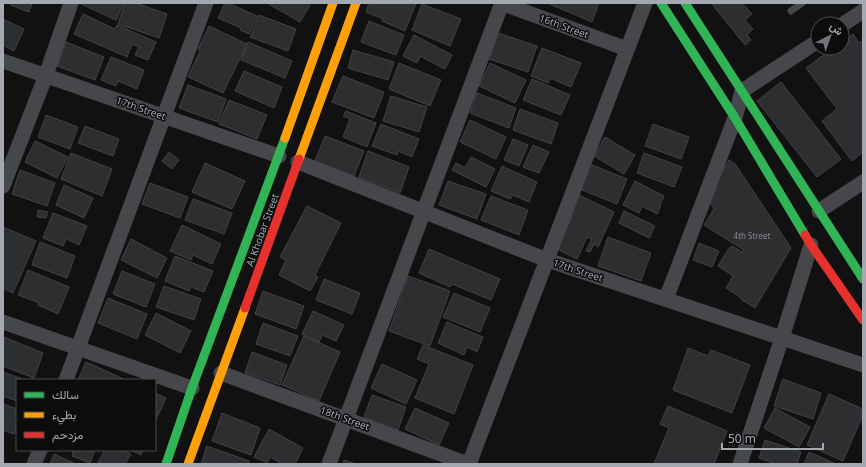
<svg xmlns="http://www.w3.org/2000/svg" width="866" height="467" viewBox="0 0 866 467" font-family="'Noto Sans',Vazirmatn,sans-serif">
<rect width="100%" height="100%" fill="#111112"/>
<path fill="#2d2e2f" stroke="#414245" d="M11 3H32L29 12 10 5Z
M79 3H124L116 20Z
M125 3H136L167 14 159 38 118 24Z
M225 3H228L257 16 249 34 240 30 241 28 218 18Z
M267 3H307L310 5 300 22Z
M369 3H416L405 31 382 21 383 19 366 12Z
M547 3H599L592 22Z
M711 3H742L752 14 745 20 753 29 747 35 751 40 745 45Z
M422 4 461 19 450 46 412 30Z
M83 14 115 29 117 25 156 42 148 60 135 55 139 47 132 44 127 57 74 34Z
M259 15 296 29 288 51 250 37Z
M3 19 24 29 14 51 3 45Z
M369 21 404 35 396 55 361 42Z
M209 26 247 44 223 93 188 77 200 51 198 49Z
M498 33 537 46 528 72 489 59Z
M853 34 859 43 863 41V152L852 161 822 121 837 109 806 68 833 48V49L835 48H842V42Z
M414 35 452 55 445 69 420 56 417 63 403 56Z
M66 42 104 57 95 80 57 66Z
M248 42 292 61 285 78 241 60Z
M542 48 581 63 571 87 550 78 548 83 531 76Z
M353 50 394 62 388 80 348 68Z
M111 57 144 70 137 89 118 81 116 86 101 80Z
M399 63 441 80 430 106 389 89Z
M490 63 526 80 515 103 479 86Z
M244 71 282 87 274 108 235 91Z
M343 76 384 92 374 118 332 102Z
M532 79 570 95 561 115 523 100Z
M781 82 841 159 817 177 757 101Z
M188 85 226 99 218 122 179 108Z
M477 93 516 108 509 128 470 113Z
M391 96 427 107 419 132 383 121Z
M229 100 267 115 257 139 219 124Z
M520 109 558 123 551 144 513 130Z
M346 111 376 123 367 147 343 137 350 119 343 116Z
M46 115 78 127 70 149 38 137Z
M470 120 506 137 496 159 460 142Z
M381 124 419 139 412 157 398 151 397 155 372 146Z
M653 124 689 137 681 159 645 146Z
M85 126 119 139 113 156 78 143Z
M325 136 364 151 354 176 315 161Z
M605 137 635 155 624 174 594 156Z
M513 139 528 145 519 166 504 160Z
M35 141 68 157 57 178 25 162Z
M533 145 549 152 539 173 523 167Z
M368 151 409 167 400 193 359 177Z
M169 152 179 160 172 169 162 161Z
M71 153 112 169 102 196 61 179Z
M644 153 682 167 674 187 637 173Z
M471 157 495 169 486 187 452 170 456 163 465 168Z
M729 160 735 164 791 248 755 308 742 300 740 297 726 288 733 276 718 266 729 248 732 246 742 252 744 250 704 225 714 209 707 198Z
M205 163 245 181 232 209 192 192Z
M587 163 627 179 617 204 577 188Z
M502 166 537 182 529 202 513 195 510 199 491 191Z
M20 170 55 183 47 206 12 194Z
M448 181 486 194 477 219 439 205Z
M635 181 664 196 660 204 661 205 657 214 642 206 639 213 623 205Z
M150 183 188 197 180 218 142 204Z
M64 185 93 198 84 218 56 205Z
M575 193 614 212 598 247 594 244 590 252 586 251 592 239 587 237 577 259 557 249 572 217 565 214Z
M491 196 528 210 519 235 481 220Z
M193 199 232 213 224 234 185 220Z
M307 206 341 223 315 275 318 277 310 291 279 275 286 260 280 257Z
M38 210 48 212 46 218 37 217Z
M624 211 655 226 649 238 619 223Z
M53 213 87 226 79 245 66 239 63 246 43 238Z
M182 225 221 244 212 264 193 255 191 260 170 251Z
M3 227 36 241 13 293 3 288Z
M608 237 651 253 641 281 598 266Z
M131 239 167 258 157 278 121 260Z
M40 242 75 256 67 278 32 265Z
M699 243 719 251 712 267 693 260Z
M429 249 500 279 491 300 452 284 450 287 419 273Z
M175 256 213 271 204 292 191 287 189 291 165 281Z
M28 270 69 287 58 314 38 305 39 303 18 295Z
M122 271 155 284 146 307 113 294Z
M408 276 450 291 430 346 389 331Z
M324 279 360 293 352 314 316 300Z
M164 286 201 299 194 320 156 307Z
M263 291 304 306 296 329 255 314Z
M454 293 490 308 480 332 443 317Z
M108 298 147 314 137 339 98 323Z
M313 311 344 325 336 341 322 335 319 342 302 334Z
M156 313 191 331 180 353 145 335Z
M447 322 483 337 477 352 467 347 464 355 438 343Z
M263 323 298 336 290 356 256 344Z
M304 336 340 352 319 401 282 385Z
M4 337 43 353 34 378 3 366Z
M423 345 473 365 454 414 415 398 429 364 417 359Z
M688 348 708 356 711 350 750 365 732 413 673 390Z
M252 352 287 365 280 385 245 373Z
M86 362 126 380H78Z
M382 364 417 380 406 404 371 388Z
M3 372 25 380H17V401L3 396Z
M783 379 821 393 813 419 774 406Z
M155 393 166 398 155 422Z
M829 394 863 409V415L843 461 807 445Z
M372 395 406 407 398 430 364 417Z
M3 404 17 409V427L14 434 3 430Z
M668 406 727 431 714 464H654L669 428 660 424Z
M415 408 449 423 439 445 405 429Z
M775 408 810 427 799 447 764 428Z
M222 413 260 428 251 455 212 441Z
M269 429 303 448 295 464H283L270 457 267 463 254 457Z
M765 440 801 452 797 464H776L759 458Z
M207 446 249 461 248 464H201Z
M71 450H95L90 463 72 456 73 451Z
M105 450H124L131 454 125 464H101L98 462Z
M130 450H143L141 455Z
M809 452 836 464H804Z
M54 454 76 464H50Z
M344 460 356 464H343Z"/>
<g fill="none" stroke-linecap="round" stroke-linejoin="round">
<path stroke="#46474a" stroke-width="7" d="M791 11 802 3"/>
<path stroke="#46474a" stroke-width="15" d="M501 3 627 49
M842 25 863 11
M3 61 279 156
M298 162 547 260 863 365
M3 186 46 75 71 3
M819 211 863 182
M666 299 735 118 742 91 818 41
M3 322 192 388
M221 373 468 464
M66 380 206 3
M34 464 40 450
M329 464 502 3
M469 464 645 3
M740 464 782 338 811 245"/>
<path stroke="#30b455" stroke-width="9" d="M661 3 735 118 805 235
M685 3 863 279
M166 464 192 388 285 138"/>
<path stroke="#ff9f0a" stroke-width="9" d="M285 138 333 3
M299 159 356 3
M188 464 245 308"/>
<path stroke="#e5322d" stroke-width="9" d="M805 235 811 245 863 320
M245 308 299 159"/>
</g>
<g text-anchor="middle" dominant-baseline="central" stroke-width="3" stroke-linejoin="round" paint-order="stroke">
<g font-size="8" fill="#868a90">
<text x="752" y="235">4th Street</text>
</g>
<g font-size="10" fill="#a4a9b1" stroke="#0c0c0d">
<text transform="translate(564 26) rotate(20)">16th Street</text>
<text transform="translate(141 108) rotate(19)">17th Street</text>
<text transform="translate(262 230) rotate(-70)">Al Khobar Street</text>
<text transform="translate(578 270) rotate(18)">17th Street</text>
<text transform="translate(345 418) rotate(20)">18th Street</text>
</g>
</g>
<rect width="866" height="467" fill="none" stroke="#a4a9b1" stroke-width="8"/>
<rect x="16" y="379" width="140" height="72" fill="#0c0c0d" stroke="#494b4f"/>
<rect x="24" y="392" width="20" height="6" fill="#30b455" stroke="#494b4f"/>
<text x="52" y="399" font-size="12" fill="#a4a9b1">سالك</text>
<rect x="24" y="412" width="20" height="6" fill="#ff9f0a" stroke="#494b4f"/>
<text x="52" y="419" font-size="12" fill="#a4a9b1">بطيء</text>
<rect x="24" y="432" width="20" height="6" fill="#e5322d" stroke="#494b4f"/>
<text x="52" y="439" font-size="12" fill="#a4a9b1">مزدحم</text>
<g transform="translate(830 36) rotate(41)"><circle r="19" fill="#0c0c0d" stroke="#494b4f"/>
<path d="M0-3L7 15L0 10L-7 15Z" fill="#717479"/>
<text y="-6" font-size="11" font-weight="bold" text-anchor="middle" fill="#a4a9b1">ش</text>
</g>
<path d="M722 443v6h101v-6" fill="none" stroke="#a4a9b1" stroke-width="2"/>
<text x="728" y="443" font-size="12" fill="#a4a9b1" stroke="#0c0c0d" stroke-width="3" paint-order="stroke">50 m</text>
</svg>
